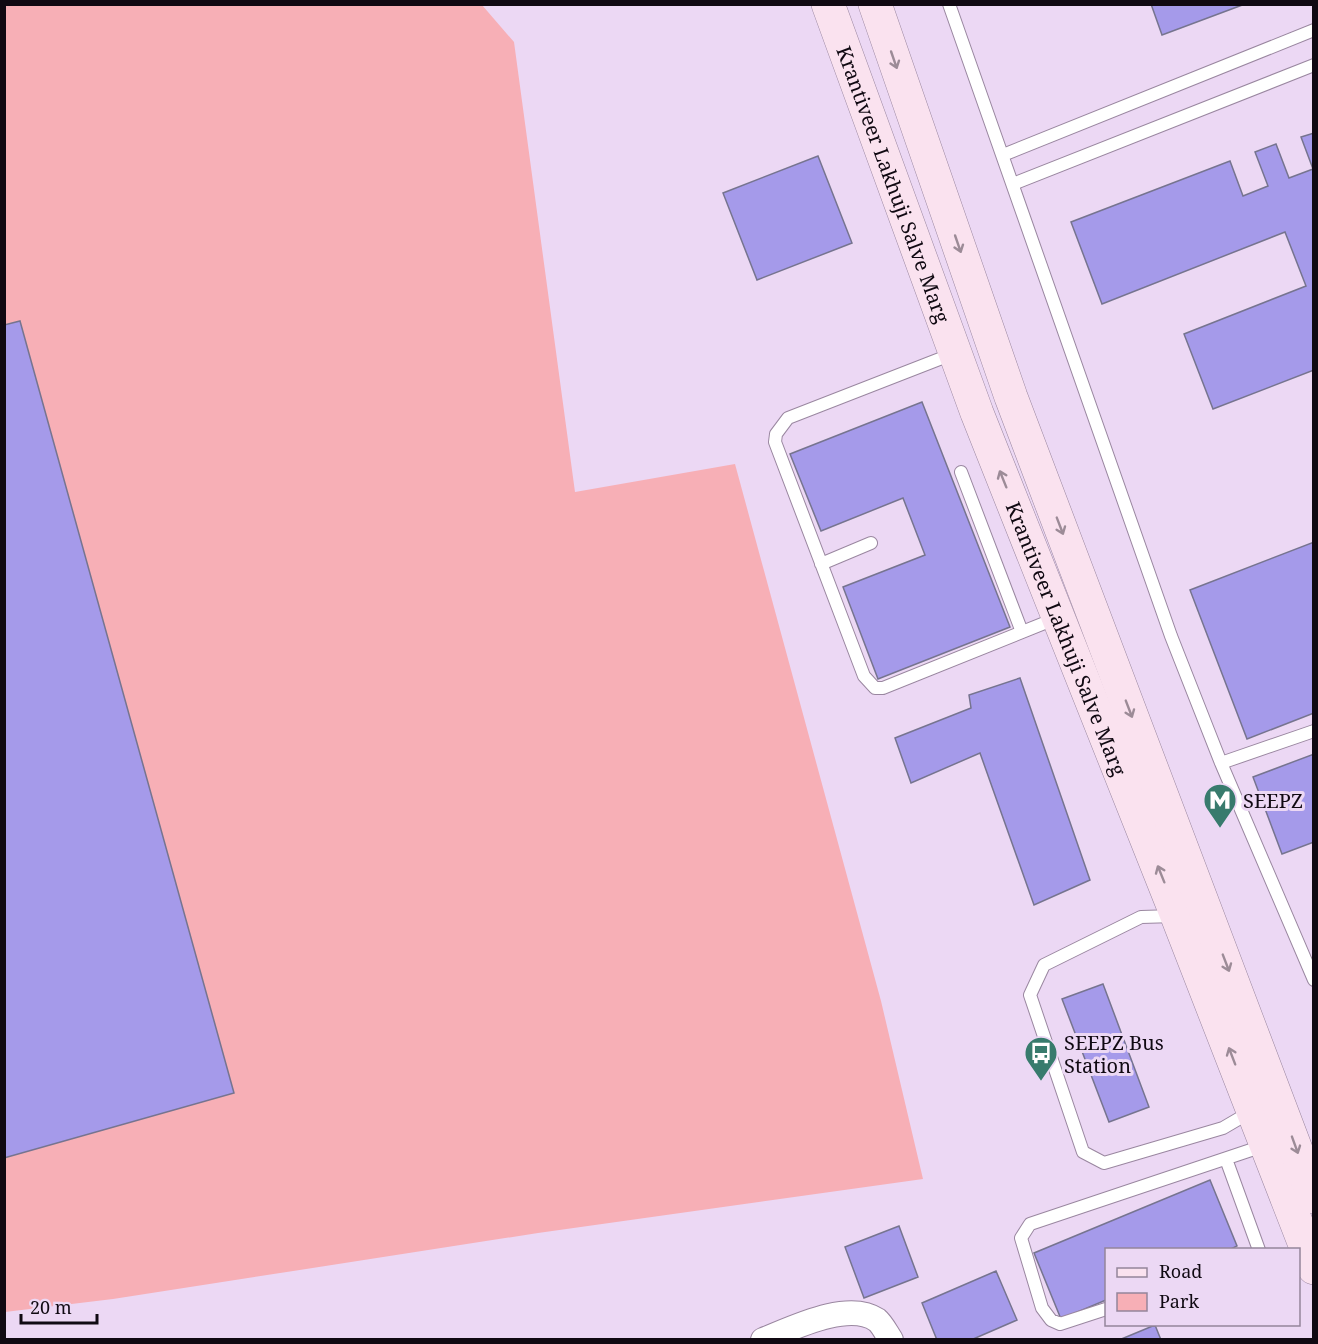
<svg xmlns="http://www.w3.org/2000/svg" width="1318" height="1344" viewBox="0 0 1318 1344" font-family="'Noto Serif',serif">
<rect width="100%" height="100%" fill="#ecd8f4"/>
<path fill="#f7afb6" d="M4 5H482L514 42 575 492 735 464 881 1001 923 1179 538 1233 113 1299 5 1312Z"/>
<path fill="#a59aea" stroke="#76748f" stroke-width="1.5" d="M1151 4H1245L1162 35Z
M1314 133V370L1213 409 1184 334 1306 286 1285 232 1102 304 1071 222 1230 161 1243 196 1268 186 1255 152 1276 144 1289 178 1313 169 1301 137Z
M818 156 852 243 757 280 723 193Z
M20 321 234 1093 4 1158V325Z
M922 402 1010 627 878 679 843 587 925 555 903 498 821 531 790 454Z
M1314 542V713L1247 739 1190 590Z
M1020 678 1090 880 1034 905 980 753 911 783 895 738 971 708 969 695Z
M1314 754V842L1282 854 1253 777Z
M1103 984 1149 1107 1109 1122 1062 999Z
M1210 1180 1237 1246 1229 1250H1106V1300L1061 1319 1034 1253Z
M899 1226 918 1277 864 1298 845 1247Z
M996 1271 1017 1320 971 1340H937L922 1303Z
M1155 1325 1161 1340H1119Z"/>
<g fill="none" stroke-linecap="round" stroke-linejoin="round">
<g stroke="#9a87a0" stroke-width="14">
<path id="lane" d="M949 4 1171 636 1221 763 1314 980
M1003 155 1314 30
M1013 184 1314 65
M955 353 788 418 776 434 775 442 864 676 875 688H883L1057 618
M961 472 1022 632
M821 564 871 543
M1221 763 1314 731
M1175 916 1141 917 1044 965 1030 995 1083 1152 1104 1163 1223 1128 1252 1111
M1226 1159 1259 1250
M1106 1309 1060 1324 1051 1320 1042 1308 1021 1238 1030 1224 1266 1145"/>
</g>
<g stroke="#9a87a0" stroke-width="26">
<path id="street" d="M763 1340C791 1329 848 1300 877 1320 882 1324 887 1334 891 1340"/>
</g>
<g stroke="#9a87a0" stroke-width="34">
<g id="secondary">
<path id="s1" d="M828 4 977 413 1177 916 1314 1268"/>
<path d="M875 4 1011 397 1314 1197"/>
</g>
</g>
<use href="#lane" stroke="#fff" stroke-width="12"/>
<use href="#street" stroke="#fff" stroke-width="24"/>
<use href="#secondary" stroke="#fae2ef" stroke-width="33"/>
</g>
<defs><path id="oneway-shaft" d="M-6 0H5M1.5-3L5.5 0L1.5 3" fill="none" stroke-width="1.6" stroke-linecap="round" stroke-linejoin="round" transform="scale(1.5)"/></defs>
<g stroke="#9c8b97">
<use href="#oneway-shaft" transform="translate(894 60) rotate(71)"/>
<use href="#oneway-shaft" transform="translate(958 244) rotate(71)"/>
<use href="#oneway-shaft" transform="translate(1003 479) rotate(-112)"/>
<use href="#oneway-shaft" transform="translate(1060 526) rotate(69)"/>
<use href="#oneway-shaft" transform="translate(1129 709) rotate(69)"/>
<use href="#oneway-shaft" transform="translate(1161 874) rotate(-112)"/>
<use href="#oneway-shaft" transform="translate(1226 963) rotate(69)"/>
<use href="#oneway-shaft" transform="translate(1232 1056) rotate(-111)"/>
<use href="#oneway-shaft" transform="translate(1295 1145) rotate(70)"/>
</g>
<defs>
<g id="metro-pin" transform="scale(1.725)"><path d="M0 17L-7.5 6A9.5 9.5 0 1 1 7.5 6Z" fill="#387b6d" stroke="#ecd8f4"/><path d="M-5.5 5V-5H-3L0 0L3-5H5.5V5H3V-.5L0 4L-3-.5V5Z" fill="#fff"/></g>
<g id="bus-pin" transform="scale(1.725)"><path d="M0 17L-7.5 6A9.5 9.5 0 1 1 7.5 6Z" fill="#387b6d" stroke="#ecd8f4"/><path d="M-5-6H5V4H4V6H2V4H-2V6H-4V4H-5ZM-3.5-4V0h7V-4ZM-3.5 1.2v1.5H-2V1.2ZM2 1.2v1.5H3.5V1.2Z" fill="#fff"/></g>
</defs>
<g fill-rule="evenodd">
<use href="#metro-pin" x="1220" y="800"/>
<use href="#bus-pin" x="1041" y="1053"/>
</g>
<g text-anchor="middle" dominant-baseline="central" stroke-width="6" stroke-linejoin="round" paint-order="stroke">
<g font-size="20" fill="#100912" stroke="#ecd8f4">
<text stroke="none"><textPath href="#s1" startOffset="192">Krantiveer Lakhuji Salve Marg</textPath></text>
<text stroke="none"><textPath href="#s1" startOffset="678">Krantiveer Lakhuji Salve Marg</textPath></text>
</g>
<g font-size="20" fill="#100912" stroke="#ecd8f4" text-anchor="start">
<text x="1243" y="800">SEEPZ</text>
<text x="1064" y="1042">SEEPZ Bus<tspan x="1064" dy="23">Station</tspan></text>
</g>
</g>
<rect width="1318" height="1344" fill="none" stroke="#100912" stroke-width="12"/>
<rect x="1105" y="1248" width="195" height="78" fill="#ecd8f4" stroke="#94859a" stroke-width="1.5"/>
<rect x="1117" y="1268" width="30" height="9" fill="#fae2ef" stroke="#94859a" stroke-width="1.5"/>
<text x="1159" y="1278" font-size="18" fill="#100912">Road</text>
<rect x="1117" y="1293" width="30" height="18" fill="#f7afb6" stroke="#94859a" stroke-width="1.5"/>
<text x="1159" y="1308" font-size="18" fill="#100912">Park</text>
<path d="M21 1314v9h76v-9" fill="none" stroke="#100912" stroke-width="3"/>
<text x="30" y="1314" font-size="18" fill="#100912" stroke="#ecd8f4" stroke-width="4.5" paint-order="stroke">20 m</text>
</svg>
